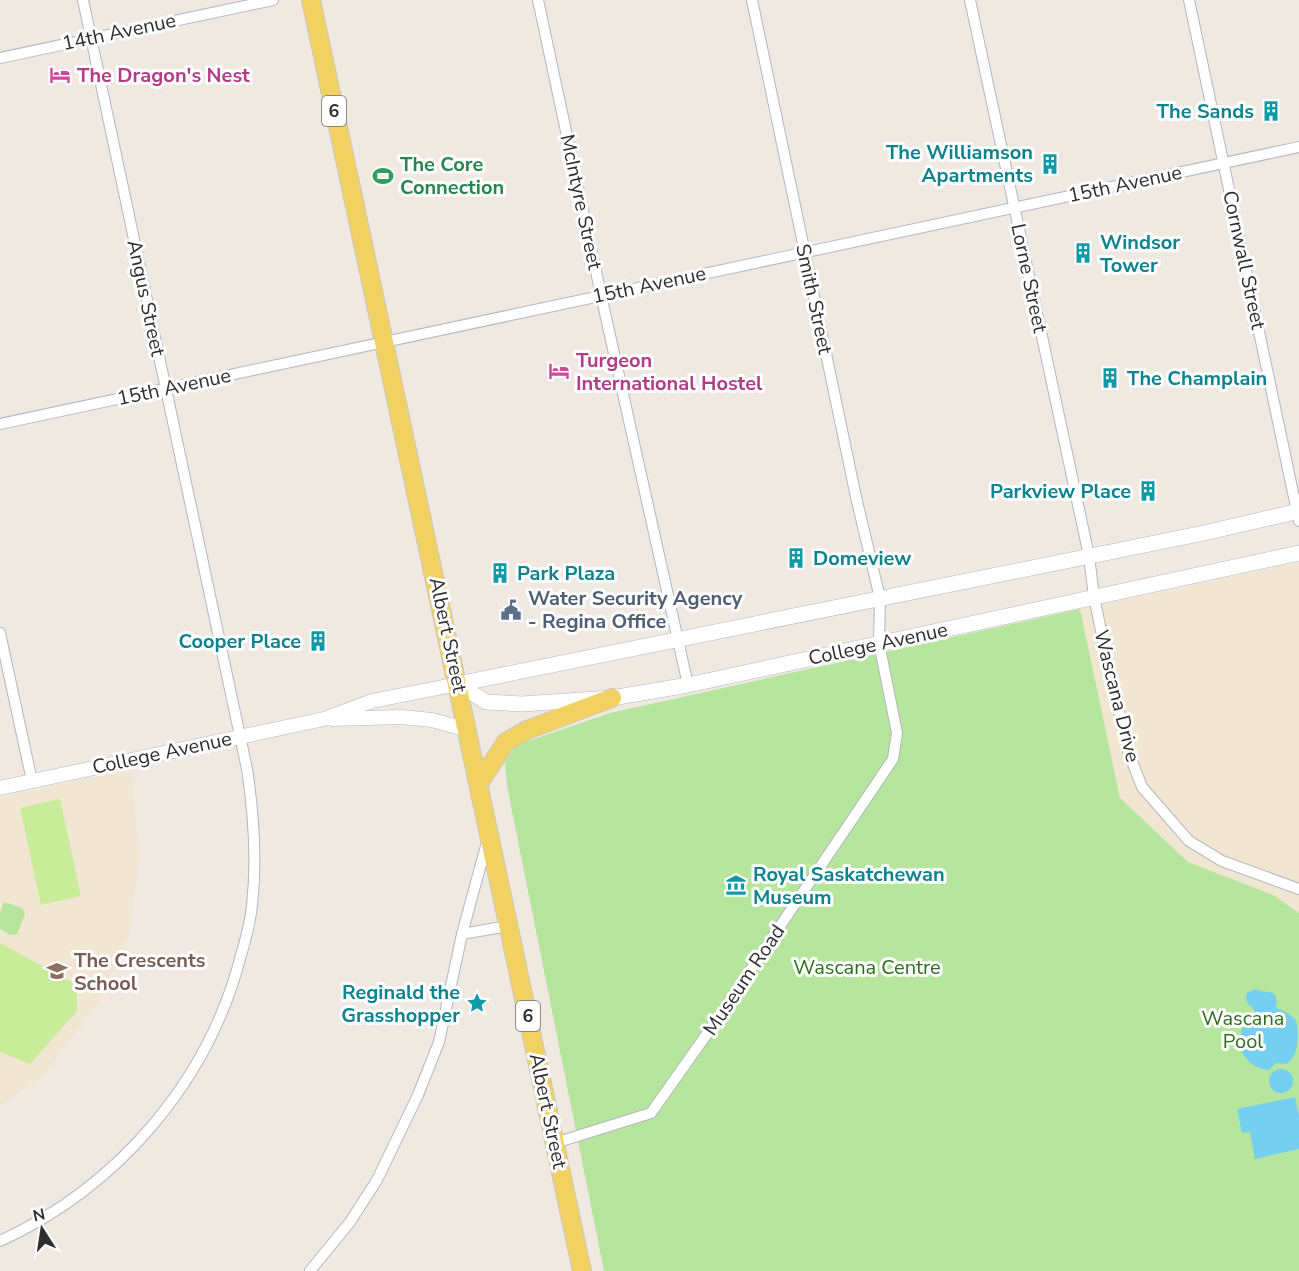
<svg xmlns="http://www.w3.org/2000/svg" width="1299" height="1271" viewBox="0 0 1299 1271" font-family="'Nunito Sans',sans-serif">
<rect width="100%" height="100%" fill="#efe9e1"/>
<path fill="#f0e6d1" d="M1299 563V913L1273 895 1188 862 1120 798 1080 609Z
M131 769 139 856 129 936 97 1006 42 1076 0 1106V798Z"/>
<path fill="#b6e59e" d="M1080 609 1120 798 1188 862 1273 895 1299 913V1271H604L507 786 505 762 517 745 610 713Z
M4 902 22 908 25 914 17 934 10 935 0 929V913Z"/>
<path fill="#c9ec9a" d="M60 799 81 896 41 905 20 808Z
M0 943 77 985V1011L30 1064 0 1052Z"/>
<path fill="#75cff0" d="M1255 989C1267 995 1279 986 1276 1008 1284 1011 1291 1014 1296 1021 1299 1034 1299 1057 1286 1064L1276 1063 1269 1070C1236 1066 1231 1031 1255 1012 1252 1004 1243 1004 1247 993Z
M1269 1081a12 12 0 1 1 24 0a12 12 0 1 1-24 0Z
M1295 1097 1299 1116V1149L1255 1159 1250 1132 1242 1133 1237 1109Z"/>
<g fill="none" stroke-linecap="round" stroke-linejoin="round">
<g stroke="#b4b7c1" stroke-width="12">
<path id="minor" d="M538 0 601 295 688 685
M970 0 1089 556 1094 597 1107 659 1128 751 1142 787 1189 841 1222 861 1299 889
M1189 0 1299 521
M0 58 273 0
M0 424 1299 147
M0 633 32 781
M462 934 508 926
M555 1143 651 1113 716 1021 893 759 897 733 879 643 880 598 856 497 752 0
M0 1241C118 1187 209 1081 241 955 246 939 250 922 252 906 257 859 254 815 247 769L83 0
M310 1271 350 1222 377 1180 418 1095 439 1042 462 934 487 842"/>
</g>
<g stroke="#b4b7c1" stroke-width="15">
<path id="tertiary" d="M332 719 401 717 432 720 468 730
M0 788 324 719 372 701 458 684"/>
</g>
<g stroke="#b4b7c1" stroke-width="16">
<path id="secondary" d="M458 684 486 702 522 704 612 698 688 685 1299 553
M458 684 1204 533 1299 511"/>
</g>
<g stroke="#c9c9c9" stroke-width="20">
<path id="primary" d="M311 0 582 1271
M479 783 506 742 527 730 612 698"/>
</g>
<use href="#minor" stroke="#fff" stroke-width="10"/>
<use href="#tertiary" stroke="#fff" stroke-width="14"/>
<use href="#secondary" stroke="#fff" stroke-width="15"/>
<use href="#primary" stroke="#f2d163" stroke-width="18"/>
</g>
<defs>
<g id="hotel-bare" transform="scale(1.62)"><path d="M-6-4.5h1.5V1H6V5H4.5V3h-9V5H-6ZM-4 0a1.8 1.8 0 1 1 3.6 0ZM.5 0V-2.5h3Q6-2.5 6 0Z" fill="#d1479c" stroke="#fff" stroke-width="2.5" paint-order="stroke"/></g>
<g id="building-bare" transform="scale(1.62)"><path d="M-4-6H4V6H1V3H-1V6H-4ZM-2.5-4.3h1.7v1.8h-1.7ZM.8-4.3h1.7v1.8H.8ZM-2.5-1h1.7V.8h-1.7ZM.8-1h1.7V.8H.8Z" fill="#0f9aa8" stroke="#fff" stroke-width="2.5" paint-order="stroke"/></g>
<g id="stadium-bare" transform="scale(1.62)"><path d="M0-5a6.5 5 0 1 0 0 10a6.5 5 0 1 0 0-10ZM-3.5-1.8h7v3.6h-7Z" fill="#2e9e5b" stroke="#fff" stroke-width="2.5" paint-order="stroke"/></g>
<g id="civic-bare" transform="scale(1.62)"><path d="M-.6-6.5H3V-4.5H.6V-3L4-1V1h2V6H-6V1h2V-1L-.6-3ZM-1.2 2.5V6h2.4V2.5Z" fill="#5c6f8a" stroke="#fff" stroke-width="2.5" paint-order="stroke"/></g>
<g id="museum-bare" transform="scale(1.62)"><path d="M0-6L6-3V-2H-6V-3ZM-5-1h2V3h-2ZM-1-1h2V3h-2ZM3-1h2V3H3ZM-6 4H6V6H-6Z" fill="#0f9aa8" stroke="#fff" stroke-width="2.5" paint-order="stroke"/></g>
<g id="school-bare" transform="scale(1.62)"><path d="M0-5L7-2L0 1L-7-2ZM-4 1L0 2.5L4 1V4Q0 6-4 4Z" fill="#8d6e63" stroke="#fff" stroke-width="2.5" paint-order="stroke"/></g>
<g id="sight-bare" transform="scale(1.62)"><path d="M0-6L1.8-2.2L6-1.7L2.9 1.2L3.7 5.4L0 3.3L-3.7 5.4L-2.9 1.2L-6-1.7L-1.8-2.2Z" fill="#0f9aa8" stroke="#fff" stroke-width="2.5" paint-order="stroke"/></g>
</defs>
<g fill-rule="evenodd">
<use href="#hotel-bare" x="60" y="75"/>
<use href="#building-bare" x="1271" y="111"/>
<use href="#building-bare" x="1050" y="164"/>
<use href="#stadium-bare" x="383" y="176"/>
<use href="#building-bare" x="1083" y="253"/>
<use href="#hotel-bare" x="559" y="371"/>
<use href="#building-bare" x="1110" y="378"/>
<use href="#building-bare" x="1148" y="491"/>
<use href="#building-bare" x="796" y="558"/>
<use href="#building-bare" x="500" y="573"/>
<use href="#civic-bare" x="511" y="610"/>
<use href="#building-bare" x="318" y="641"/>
<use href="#museum-bare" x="736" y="885"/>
<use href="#school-bare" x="57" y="971"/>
<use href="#sight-bare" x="477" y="1003"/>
</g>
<g text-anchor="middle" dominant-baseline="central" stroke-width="6" stroke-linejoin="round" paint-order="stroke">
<g fill="#fff" stroke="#6d6d6d" stroke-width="1.5">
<rect x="322" y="96" width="24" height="30" rx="4.5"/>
<rect x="516" y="1001" width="24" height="30" rx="4.5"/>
</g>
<g font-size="18" font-weight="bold" fill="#2e2e2e">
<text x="334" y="111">6</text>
<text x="528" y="1016">6</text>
</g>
<g font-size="20" fill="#2e2e2e" stroke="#fff">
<text transform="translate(119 32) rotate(-12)">14th Avenue</text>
<text transform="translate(1125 184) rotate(-12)">15th Avenue</text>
<text transform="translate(581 202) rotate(78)">McIntyre Street</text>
<text transform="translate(1244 260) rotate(78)">Cornwall Street</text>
<text transform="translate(1029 278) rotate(78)">Lorne Street</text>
<text transform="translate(649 285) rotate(-12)">15th Avenue</text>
<text transform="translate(146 298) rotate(78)">Angus Street</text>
<text transform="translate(814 299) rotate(78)">Smith Street</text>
<text transform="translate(174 387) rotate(-12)">15th Avenue</text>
<text transform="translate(448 635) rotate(78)">Albert Street</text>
<text transform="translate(878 644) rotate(-12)">College Avenue</text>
<text transform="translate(1117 696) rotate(76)">Wascana Drive</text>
<text transform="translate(162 753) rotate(-12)">College Avenue</text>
<text transform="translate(744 980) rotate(-56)">Museum Road</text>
<text transform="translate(548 1111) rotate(78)">Albert Street</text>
</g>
<g font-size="20" font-weight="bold" fill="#b23c85" stroke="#fff" text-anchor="start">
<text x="77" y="75">The Dragon's Nest</text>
<text x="576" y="360">Turgeon<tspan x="576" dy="23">International Hostel</tspan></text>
</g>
<g font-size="20" font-weight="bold" fill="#0d838f" stroke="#fff" text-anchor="end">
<text x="1254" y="111">The Sands</text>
<text x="1033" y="152">The Williamson<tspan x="1033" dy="23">Apartments</tspan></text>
<text x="1100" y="242" text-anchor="start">Windsor<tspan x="1100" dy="23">Tower</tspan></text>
<text x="1127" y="378" text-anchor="start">The Champlain</text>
<text x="1131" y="491">Parkview Place</text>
<text x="813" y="558" text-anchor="start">Domeview</text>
<text x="517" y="573" text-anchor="start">Park Plaza</text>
<text x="301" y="641">Cooper Place</text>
<text x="753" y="874" text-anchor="start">Royal Saskatchewan<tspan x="753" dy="23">Museum</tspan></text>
<text x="460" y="992">Reginald the<tspan x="460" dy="23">Grasshopper</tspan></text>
</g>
<g font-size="20" font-weight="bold" fill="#27864d" stroke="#fff" text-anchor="start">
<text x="400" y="164">The Core<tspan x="400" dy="23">Connection</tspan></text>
</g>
<g font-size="20" font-weight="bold" fill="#4e5e75" stroke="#fff" text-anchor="start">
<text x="528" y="598">Water Security Agency<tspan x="528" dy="23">- Regina Office</tspan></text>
</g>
<g font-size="20" font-weight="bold" fill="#785e54" stroke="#fff" text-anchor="start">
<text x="74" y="960">The Crescents<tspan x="74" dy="23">School</tspan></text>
</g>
<g font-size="20" fill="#2c6e1b" stroke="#fff">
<text x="867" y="967">Wascana Centre</text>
<text x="1243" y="1018">Wascana<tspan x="1243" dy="23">Pool</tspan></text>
</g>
</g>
<g transform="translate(42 1229) rotate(348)" stroke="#ffffff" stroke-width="4.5" paint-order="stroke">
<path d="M0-4.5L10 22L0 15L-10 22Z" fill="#2e2e2e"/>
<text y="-9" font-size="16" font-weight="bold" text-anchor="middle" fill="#2e2e2e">N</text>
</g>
</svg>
